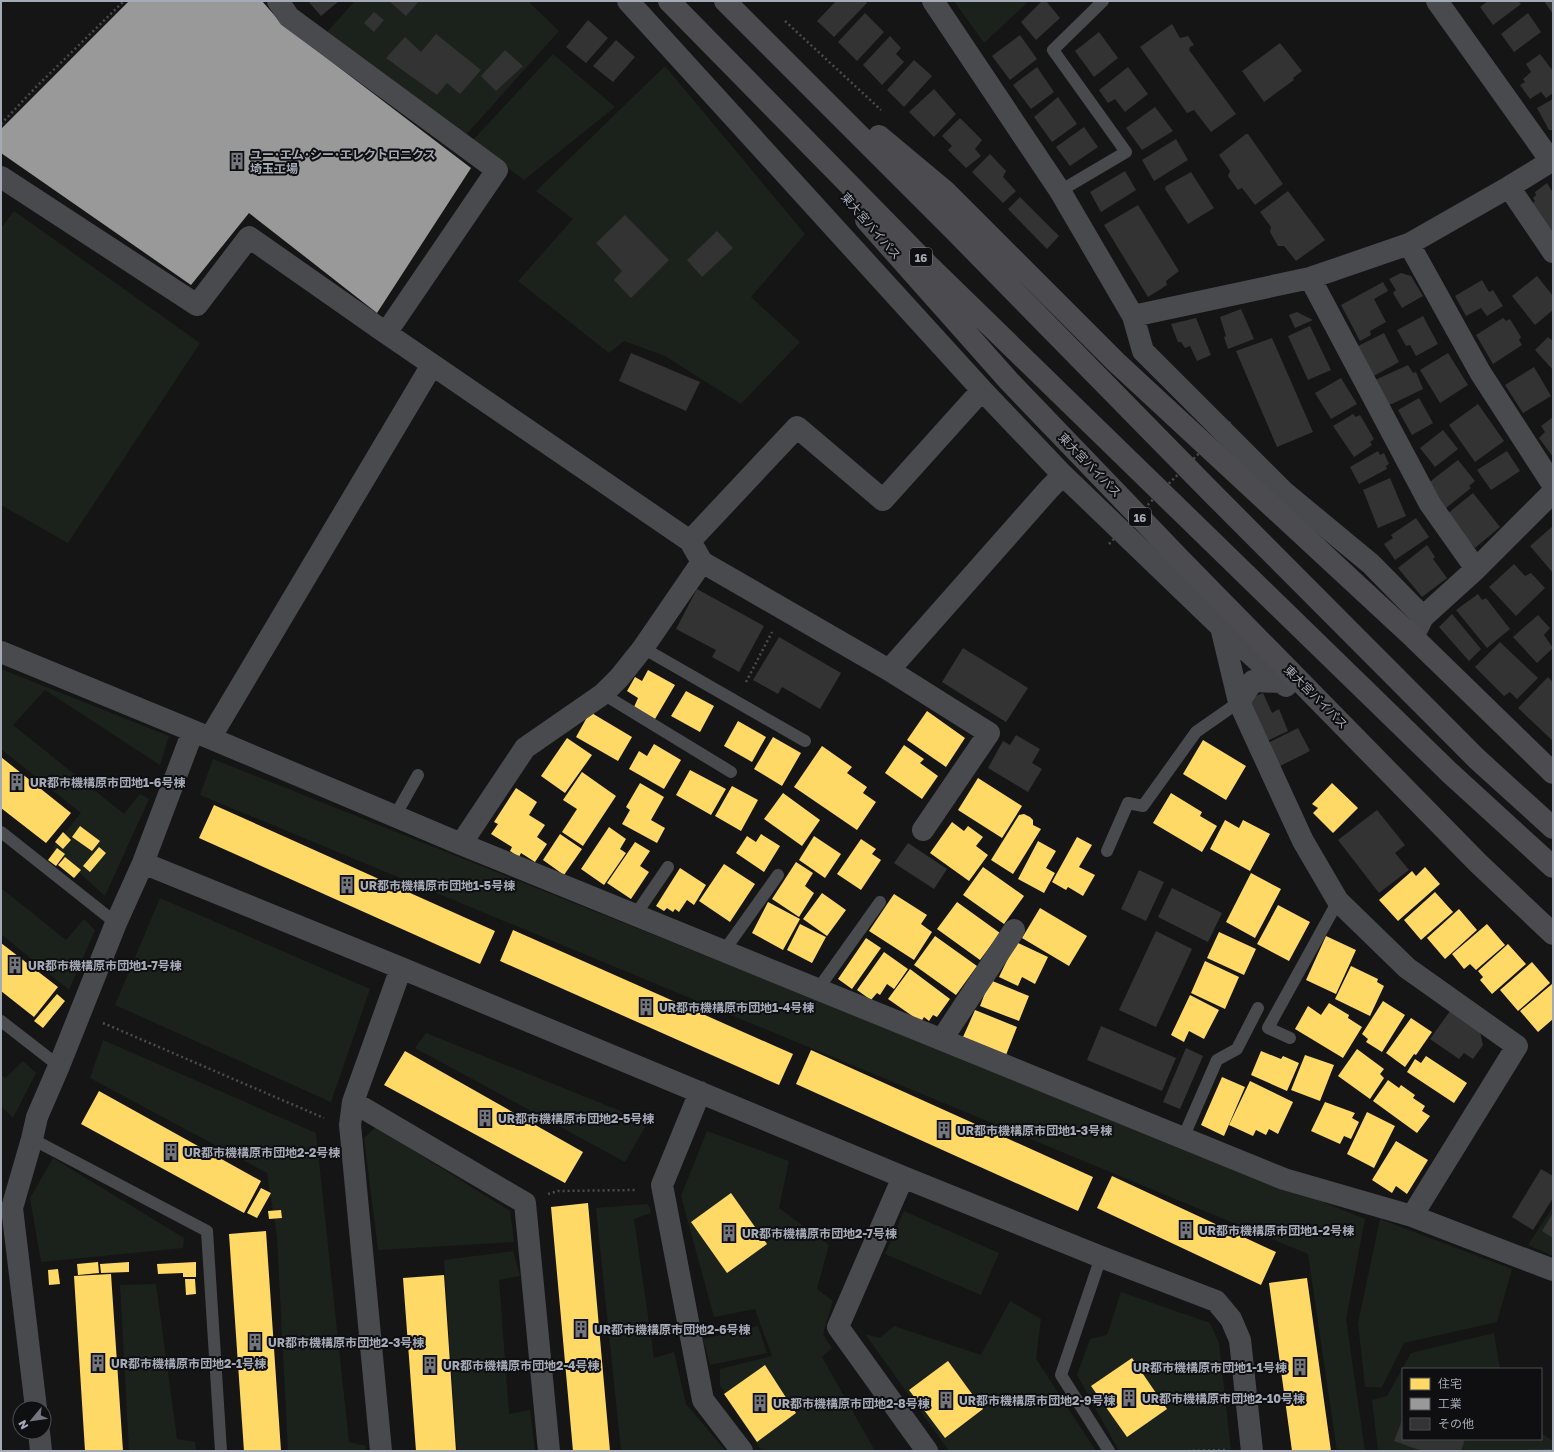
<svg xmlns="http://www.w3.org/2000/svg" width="1554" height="1452" viewBox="0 0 1554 1452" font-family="'Golos Text','Noto Sans JP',sans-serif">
<rect width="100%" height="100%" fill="#151515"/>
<path fill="#1b221c" d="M355 1H528L559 31 465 136 327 32Z
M954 1H1029L984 43Z
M553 54 615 107 524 180 472 141Z
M665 66 805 234 751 297 800 342 741 404 665 356 624 341 609 353 518 281 573 219 536 191Z
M14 211 200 343 68 543 1 505V228Z
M1 669 169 736 160 765 45 690 13 725 124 814 140 794 149 799 105 896 52 848 81 813 1 749Z
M213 759 1365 1219 1346 1319 1365 1451H1337L1308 1254 200 795Z
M1 888 66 940 84 919 95 930 69 990 1 934Z
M160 898 370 989 331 1102 115 1005Z
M426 1033 648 1122 625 1162 415 1048Z
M103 1040 316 1133 349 1442 366 1446V1451H288L277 1236 267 1173 90 1078Z
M23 1061 36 1073 13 1118 1 1106V1075L5 1078Z
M376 1127 510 1211 514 1242 378 1250 364 1138Z
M707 1131 789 1161 779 1208 829 1245 817 1289 833 1301 823 1334 832 1348 822 1357 875 1451H762L720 1385V1369L772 1356 755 1309 714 1317 681 1196Z
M53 1158 184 1238 183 1248 41 1262 30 1198Z
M648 1204 651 1213 634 1219 654 1358 674 1352 686 1404 726 1451H621L596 1208Z
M1553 1207V1256L1528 1245Z
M904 1211 999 1253 981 1295 885 1254Z
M1380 1219 1512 1269 1497 1322 1404 1343 1382 1387H1365L1358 1323Z
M513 1251 520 1276 499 1280 509 1414 530 1410 535 1451H457L444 1260Z
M156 1284 177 1439 195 1442 196 1451H129L120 1285Z
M1121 1292 1210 1323 1219 1343 1231 1451H1119L1077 1375 1090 1339 1107 1335Z
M1010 1301 1041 1319 1036 1359 1096 1451H949L865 1334 880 1338 894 1326 981 1355Z
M758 1326 767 1353 710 1365 703 1339Z
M1494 1333 1500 1369H1403V1439H1541V1433L1553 1441V1451H1378L1372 1400 1387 1396 1411 1353Z"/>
<path fill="#ffd966" d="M648 670 675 685 655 719 634 707 638 698 627 691 635 677 642 681Z
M686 691 714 706 700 732 671 716Z
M927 711 965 738 946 767 907 740Z
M590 712 632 737 618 761 576 737Z
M738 721 766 737 752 762 724 746Z
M773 737 801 753 782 786 754 769Z
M567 738 592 755 565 793 541 776Z
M1203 740 1246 766 1226 800 1183 774Z
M654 744 681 760 664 789 629 769 639 751 647 756Z
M904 745 924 759 920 763 938 776 922 799 885 773Z
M822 746 852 767 847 773 867 787 863 793 876 802 857 830 794 787Z
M1 757 71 813 46 843 1 808Z
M690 770 726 789 711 815 676 795Z
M582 772 616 796 583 846 562 832 577 809 563 800Z
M978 778 1022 806 1002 838 958 810Z
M640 783 664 797 651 820 665 828 657 843 622 824 630 810 626 807Z
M1332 783 1358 808 1333 833 1313 813 1318 808 1312 804Z
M732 786 758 800 741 831 715 816Z
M516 788 537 802 529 815 545 825 537 837 547 844 535 862 521 853 519 857 510 851 512 847 491 834 498 824 494 822Z
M783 793 820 820 802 846 764 819Z
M1171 793 1202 812 1200 816 1217 826 1202 852 1153 823Z
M214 805 495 931 480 964 199 838Z
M1024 814 1030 817 1033 820V825L1041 829 1013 874 991 860 1019 815Z
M1225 820 1239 828 1243 820 1270 834 1250 871 1210 849Z
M952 822 964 831 968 826 983 837 976 846 988 855 969 881 930 853Z
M80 826 100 841 92 851 72 837Z
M609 827 626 839 620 849 626 853 604 885 581 869Z
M63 832 71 840 63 849 55 842Z
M560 834 582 849 564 875 543 860Z
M761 834 780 846 764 872 736 853 747 836 756 842Z
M814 836 841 854 825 878 799 860Z
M1077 837 1092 845 1079 867 1095 875 1083 896 1068 887 1066 890 1052 882Z
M861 839 876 849 872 854 881 860 861 890 837 874Z
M1038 841 1056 851 1046 868 1055 873 1044 893 1018 879Z
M635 842 650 851 640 866 649 872 631 899 607 883Z
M99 847 106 853 90 872 83 866Z
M57 848 65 854 56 866 48 860Z
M65 857 81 870 74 878 58 865Z
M796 862 813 873 805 886 814 893 799 917 772 899Z
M724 864 755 884 730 922 699 901Z
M983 867 1024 896 1004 924 963 895Z
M1425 867 1440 884 1398 921 1379 900 1412 871 1416 876Z
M680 868 706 885 694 905 687 900 679 912 675 909 673 912 667 908 664 911 656 906Z
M1251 873 1281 889 1255 938 1226 922Z
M1435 892 1453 912 1421 940 1404 920Z
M822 893 846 910 827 936 803 919Z
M894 894 927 915 921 924 932 932 914 960 869 931Z
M768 902 800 919 783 950 752 933Z
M957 902 1000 933 980 960 937 929Z
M1278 905 1310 922 1289 961 1257 944Z
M1040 908 1087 936 1069 966 1022 938Z
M1459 909 1477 930 1445 959 1427 938Z
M800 924 826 937 812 963 787 950Z
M1487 924 1505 945 1476 970 1470 964 1464 969 1452 954Z
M513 930 793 1054 779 1085 500 961Z
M1219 932 1256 949 1244 975 1207 958Z
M935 936 977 966 956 995 914 965Z
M1326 936 1356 950 1336 994 1306 980Z
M866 938 881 948 852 989 838 979Z
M1016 942 1048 957 1035 984 1022 977 1018 986 999 977Z
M1 943 58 987 34 1017 1 991Z
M1508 944 1526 964 1492 994 1480 980 1483 977 1478 971Z
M884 952 908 969 894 989 887 984 880 995 877 993 871 1000 857 990Z
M1205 961 1239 977 1225 1009 1191 993Z
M1532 962 1550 983 1518 1011 1500 990Z
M1351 966 1378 979 1377 982 1384 986 1370 1016 1335 999Z
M910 969 950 999 937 1017 933 1015 929 1021 924 1017 921 1022 888 999Z
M990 980 1029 996 1019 1021 980 1006Z
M1552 984 1553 1019 1538 1032 1520 1011Z
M57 994 65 1001 43 1028 34 1021Z
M1190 995 1219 1010 1204 1039 1189 1031 1184 1042 1171 1035Z
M1383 1001 1405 1015 1382 1052 1366 1042 1368 1039 1362 1034Z
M1329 1003 1349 1015 1348 1018 1362 1027 1343 1058 1295 1029 1308 1006 1321 1015Z
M975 1010 1017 1027 1006 1055 963 1037Z
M1411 1018 1432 1032 1416 1055 1414 1054 1405 1067 1386 1053Z
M1357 1049 1384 1069 1380 1074 1384 1078 1370 1099 1338 1076Z
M811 1050 1093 1177 1078 1211 796 1084Z
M405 1051 583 1152 565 1183 384 1085Z
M1261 1051 1281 1059 1283 1056 1299 1063 1287 1091 1251 1075Z
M1305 1055 1334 1065 1320 1101 1291 1090Z
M1426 1056 1467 1083 1454 1103 1407 1072 1415 1059 1421 1063Z
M1222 1077 1245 1087 1224 1136 1201 1125Z
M1388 1080 1399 1088 1401 1085 1415 1095 1413 1098 1425 1106 1422 1111 1430 1116 1417 1133 1373 1101Z
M1250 1081 1293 1102 1278 1134 1269 1129 1266 1135 1256 1130 1253 1136 1229 1125Z
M99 1091 261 1181 244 1213 81 1124Z
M1325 1102 1355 1113 1352 1118 1359 1122 1351 1139 1344 1136 1340 1144 1311 1131Z
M1367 1112 1395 1126 1374 1168 1347 1154Z
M1396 1141 1428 1160 1407 1194 1396 1186 1392 1193 1372 1180Z
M1112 1176 1276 1252 1261 1285 1097 1208Z
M261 1188 271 1193 257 1218 247 1213Z
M731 1193 767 1244 727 1273 691 1222Z
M588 1203 610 1451H573L551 1207Z
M281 1210 282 1218 269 1219 268 1211Z
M266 1231 281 1451H244L229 1234Z
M98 1262 99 1273 78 1275 77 1264Z
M129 1262V1272L101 1273 100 1264Z
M196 1262V1277H183V1273L158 1274 157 1264Z
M58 1269 60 1284 49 1285 48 1270Z
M111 1274 123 1451H85L74 1276Z
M444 1275 456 1451H416L403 1278Z
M1307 1278 1331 1451H1292L1269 1283Z
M185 1279H195L196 1294 186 1295Z
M1132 1358 1167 1409 1127 1437 1091 1386Z
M948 1361 983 1409 945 1438 909 1390Z
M765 1365 796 1413 757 1442 724 1394Z"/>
<path fill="#999" d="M129 1H262L282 24 471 168 377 313 249 213 191 285 1 153V129Z"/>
<path fill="#333334" d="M308 1H339L321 16Z
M389 1H419L406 16Z
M836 1H865L867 3 834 37 817 21Z
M1042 1H1046L1060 18 1036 40 1021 22Z
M1488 1H1518L1521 4 1493 25 1480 7Z
M1544 1H1553V14Z
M374 12 384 20 374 32 364 23Z
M865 13 884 32 857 61 838 42Z
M1528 13 1541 32 1514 52 1501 34Z
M588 20 608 38 586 63 566 47Z
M1172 24 1180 38 1188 36 1194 45 1190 47 1189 50 1236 114 1211 132 1194 110 1187 113 1140 47Z
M1099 32 1118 58 1094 77 1075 51Z
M436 34 481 70 460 94 447 83 437 95 386 58 405 37 421 52Z
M1020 35 1037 59 1010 80 992 56Z
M890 36 901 48 896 54 904 62 882 85 863 65Z
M616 40 635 57 613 82 593 66Z
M1280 43 1302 71 1293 78 1294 80 1264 102 1242 71Z
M505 50 523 66 496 91 481 76Z
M1540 54 1553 71V93L1546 98 1541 92 1530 99 1520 85 1525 82 1523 79 1531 72 1526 64Z
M914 60 932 76 904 107 887 90Z
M1037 67 1054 92 1031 109 1013 85Z
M1128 67 1148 94 1125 112 1115 99 1108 103 1099 90Z
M934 89 956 114 934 137 909 112Z
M1058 97 1077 124 1052 142 1034 117Z
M1553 99V130H1549L1537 108Z
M1155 107 1173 131 1142 150 1126 128Z
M960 118 982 140 975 149 981 156 966 168 948 150 952 146 942 136Z
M1084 127 1098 147 1070 166 1056 147Z
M1246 134H1248L1283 184 1255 205 1242 188 1238 190 1228 176 1230 171 1219 155Z
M1176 139 1188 160 1154 181 1142 160Z
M990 154 1006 171 1003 177 1016 191 1003 203 972 172Z
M1125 171 1136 190 1101 212 1090 192Z
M1191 172 1214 208 1188 224 1165 189 1166 186Z
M1547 183 1553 193V232H1551L1533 203 1535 201 1533 198 1536 195 1535 192Z
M1288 191 1325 240 1296 261 1284 246H1278L1270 232 1271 227 1260 212Z
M1020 197 1059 236 1047 249 1008 209Z
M1138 205 1179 271 1166 281 1167 285 1148 297 1104 225Z
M625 215 669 260 631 298 614 280 622 271 596 243Z
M717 231 733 248 702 277 687 260Z
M1401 273 1411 276 1423 296 1402 308 1393 293 1396 290 1389 279Z
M1537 276 1553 296V310L1535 325 1512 296Z
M1482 280 1489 292 1493 290 1503 306 1487 316 1481 308 1466 316 1455 296Z
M1383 282 1388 291 1374 299 1386 322 1370 331 1371 335 1360 341 1341 305Z
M1241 309 1254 339 1228 349 1224 337 1226 336 1220 317Z
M1297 312 1313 320 1295 328 1289 315Z
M1423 316 1438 344 1416 356 1410 345 1406 346 1397 330Z
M1196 318 1211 355 1197 361 1190 346 1185 348 1181 342H1178L1171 324Z
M1503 318 1506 321 1510 319 1521 337 1519 340 1522 345 1493 364 1476 335Z
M1310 326 1331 370 1308 380 1288 336Z
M1384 333 1399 362 1372 377 1356 347Z
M1548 337 1553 341V370L1535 350Z
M1272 338 1313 432 1277 447 1236 351Z
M631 353 700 382 686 411 619 381Z
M1448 353 1468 385 1440 403 1420 370Z
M1408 365 1413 373 1416 372 1423 389 1392 404H1386L1375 380Z
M1534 367 1551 396 1523 413 1505 385Z
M1341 378 1357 404 1331 419 1315 393Z
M1419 398 1433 423 1412 435 1398 410Z
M1478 404 1504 441 1475 462 1449 425Z
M1353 414 1356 417 1360 415 1374 439 1370 442 1372 445 1354 457 1333 426Z
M1553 417V457L1539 438 1545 432 1541 426Z
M1443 430 1458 449 1435 467 1420 448Z
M1378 451 1380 455 1384 453 1389 464 1386 466 1387 469 1359 484 1350 467Z
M1507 451 1520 471 1491 490 1477 470Z
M1458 460 1475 481 1469 486 1471 488 1446 508 1427 484Z
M1390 478 1406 516 1378 528 1363 490Z
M1473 493 1500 527 1475 548 1447 514Z
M1416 518 1429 537 1395 560 1384 544 1393 538 1391 535Z
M1553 526V573L1530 546Z
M1427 545 1435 557 1433 559 1447 578 1422 597 1398 568Z
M1514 564 1525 576 1531 573 1545 588 1516 616 1489 587Z
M697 589 764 626 739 672 712 657 716 650 676 629Z
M1478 594 1482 600 1486 598 1510 629 1487 648 1456 610Z
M1452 614 1481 649 1469 661 1439 627Z
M1538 615 1550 628 1544 635 1553 648 1537 663 1513 637Z
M779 637 841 673 820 709 782 687 778 694 753 680Z
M1500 642 1538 678 1517 699 1510 692 1504 696 1475 667Z
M963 648 1028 688 1006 722 942 682Z
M1548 677 1553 682V741L1518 708Z
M1263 693 1272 713 1279 709 1288 731 1265 742 1246 700Z
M1298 728 1310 751 1278 767 1266 744Z
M1016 735 1040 749 1032 763 1042 769 1028 792 988 768 1003 741 1010 745Z
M1377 810 1405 845 1395 853 1409 870 1379 893 1338 840Z
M908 843 947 869 934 889 894 863Z
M1139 870 1164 882 1146 921 1121 909Z
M1172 888 1222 913 1208 942 1158 917Z
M1156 931 1192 949 1156 1027 1119 1010Z
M1450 1011 1480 1032 1483 1045 1473 1059 1464 1053 1459 1059 1430 1039Z
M1101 1026 1176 1058 1162 1091 1087 1060Z
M1186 1048 1203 1056 1180 1109 1163 1102Z
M1541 1169 1553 1176V1198L1533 1230 1512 1217Z
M1553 1213V1238L1542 1231Z
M1403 1418V1439H1465L1461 1451H1422L1394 1441Z
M1551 1449V1451H1513V1450Z"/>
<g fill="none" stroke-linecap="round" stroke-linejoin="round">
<path stroke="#4b4c50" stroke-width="2.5" stroke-dasharray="2 3" stroke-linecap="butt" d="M785 21 881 110
M1 124 36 87 124 1
M746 682 772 632
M103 1023 324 1118
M548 1194 558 1191 636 1190
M1188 1451 1226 1450"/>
<path stroke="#494a4e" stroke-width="12" d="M1060 191 1126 152 1053 50 1103 1
M643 648 805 741
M603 694 731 772
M395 816 418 775
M1 832 116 923
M1107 851 1128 803 1143 806 1196 732 1239 702
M636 914 668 867
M724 951 778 875
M818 989 880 902
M1 1021 59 1066
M1290 1038 1268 1028 1338 901
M1183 1138 1217 1060 1237 1049 1258 1008
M32 1139 207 1231 221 1451
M1101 1257 1061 1375 1109 1451"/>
<path stroke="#494a4e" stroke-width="22" d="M278 1 289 17 497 170 386 333 690 541 702 562 889 670 989 733 923 830
M628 1 982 390 1063 475 1221 627 1281 682
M933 1 1060 191 1133 316 1143 351 1284 492 1371 564 1423 617
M1437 1 1551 161
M1 177 197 305 249 237 386 333
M1509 187 1553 252
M1409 244 1480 372 1553 485
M1310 278 1430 504 1476 569
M1133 316 1310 278 1409 244 1509 187 1553 160
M690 541 797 427 883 500 982 390
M1221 627 1239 702
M1417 629 1423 617 1476 569 1553 492
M1 652 210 738 461 844 1284 1179 1412 1216 1553 1270
M889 670 1049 489 1063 475
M1286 686 1281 682 1253 681 1239 702 1303 841 1338 901 1407 968 1517 1046 1412 1216
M210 738 432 365
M461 844 525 748 603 694 619 678 643 648 702 562
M143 863 401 968 903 1177 1101 1257 1216 1301 1231 1319 1240 1340 1252 1451
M942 1039 1014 930
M700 1092 662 1185 703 1400 742 1451
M353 1102 525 1203 549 1451
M903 1177 838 1327 927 1451
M36 1408 12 1208 32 1139 37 1117 59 1066 116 923 143 863 193 731
M39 1432 41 1451
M381 1451 350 1125 353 1102 401 968"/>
<path stroke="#4c4c50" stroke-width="22" d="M669 1 932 269 1450 773 1553 867
M725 1 955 231 1213 494 1477 759 1553 828
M879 136 946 192 1116 362 1414 638 1553 773
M866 220 1009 381 1179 558 1478 863 1553 934"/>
<path stroke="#4b4c50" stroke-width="2.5" stroke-dasharray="2 3" stroke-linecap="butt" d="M1109 544 1231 421"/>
</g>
<defs>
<g id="building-bare" transform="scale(1.38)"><path d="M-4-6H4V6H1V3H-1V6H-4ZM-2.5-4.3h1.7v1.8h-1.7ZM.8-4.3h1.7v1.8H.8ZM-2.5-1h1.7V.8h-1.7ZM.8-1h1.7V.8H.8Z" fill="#73767e" stroke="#0f0f11" stroke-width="2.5" paint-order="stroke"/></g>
</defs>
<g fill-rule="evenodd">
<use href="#building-bare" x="237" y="161"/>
<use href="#building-bare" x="17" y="782"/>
<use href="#building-bare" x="347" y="885"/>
<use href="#building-bare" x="15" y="965"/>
<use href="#building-bare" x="646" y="1007"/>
<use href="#building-bare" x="485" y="1118"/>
<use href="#building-bare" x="944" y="1130"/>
<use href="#building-bare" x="171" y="1152"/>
<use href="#building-bare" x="1186" y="1230"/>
<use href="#building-bare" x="729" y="1233"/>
<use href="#building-bare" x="581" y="1329"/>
<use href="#building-bare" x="255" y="1342"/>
<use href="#building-bare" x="98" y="1363"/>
<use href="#building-bare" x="430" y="1365"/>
<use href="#building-bare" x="1300" y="1367"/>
<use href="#building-bare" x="1129" y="1398"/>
<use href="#building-bare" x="946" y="1400"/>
<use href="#building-bare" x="760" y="1403"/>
</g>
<g text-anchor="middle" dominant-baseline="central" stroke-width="4" stroke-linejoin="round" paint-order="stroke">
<g fill="#0f0f11" stroke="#787c85" stroke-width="1">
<rect x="910" y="248" width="22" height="18" rx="3"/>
<rect x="1129" y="508" width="22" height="18" rx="3"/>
</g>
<g font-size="11" font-weight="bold" fill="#a5aab7">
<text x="921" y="257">16</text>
<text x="1140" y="517">16</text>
</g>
<g font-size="12" font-weight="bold" fill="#a5aab7" stroke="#0f0f11" text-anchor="start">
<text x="250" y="154">ユー･エム･シー･エレクトロニクス<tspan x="250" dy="14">埼玉工場</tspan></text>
<text x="30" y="782">UR都市機構原市団地1-6号棟</text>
<text x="360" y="885">UR都市機構原市団地1-5号棟</text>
<text x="28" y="965">UR都市機構原市団地1-7号棟</text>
<text x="659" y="1007">UR都市機構原市団地1-4号棟</text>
<text x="498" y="1118">UR都市機構原市団地2-5号棟</text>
<text x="957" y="1130">UR都市機構原市団地1-3号棟</text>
<text x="184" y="1152">UR都市機構原市団地2-2号棟</text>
<text x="1199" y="1230">UR都市機構原市団地1-2号棟</text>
<text x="742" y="1233">UR都市機構原市団地2-7号棟</text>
<text x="594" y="1329">UR都市機構原市団地2-6号棟</text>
<text x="268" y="1342">UR都市機構原市団地2-3号棟</text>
<text x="111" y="1363">UR都市機構原市団地2-1号棟</text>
<text x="443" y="1365">UR都市機構原市団地2-4号棟</text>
<text x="1287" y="1367" text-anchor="end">UR都市機構原市団地1-1号棟</text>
<text x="1142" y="1398">UR都市機構原市団地2-10号棟</text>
<text x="959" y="1400">UR都市機構原市団地2-9号棟</text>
<text x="773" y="1403">UR都市機構原市団地2-8号棟</text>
</g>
<g font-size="12" fill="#a5aab7" stroke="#0f0f11">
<text transform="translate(871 226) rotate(49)">東大宮バイパス</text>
<text transform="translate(1090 465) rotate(46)">東大宮バイパス</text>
<text transform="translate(1316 697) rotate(45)">東大宮バイパス</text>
</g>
</g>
<rect width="1554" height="1452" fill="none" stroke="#a5aab7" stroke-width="4"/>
<rect x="1402" y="1368" width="140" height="72" fill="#0f0f11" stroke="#4b4d53"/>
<rect x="1410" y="1378" width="20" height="12" fill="#ffd966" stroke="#4b4d53"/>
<text x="1438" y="1388" font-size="12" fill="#a5aab7">住宅</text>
<rect x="1410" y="1398" width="20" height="12" fill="#999999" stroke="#4b4d53"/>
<text x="1438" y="1408" font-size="12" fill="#a5aab7">工業</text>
<rect x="1410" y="1418" width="20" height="12" fill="#333334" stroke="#4b4d53"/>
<text x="1438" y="1428" font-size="12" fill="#a5aab7">その他</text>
<g transform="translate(32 1420) rotate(241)"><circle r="19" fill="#0f0f11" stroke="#4b4d53"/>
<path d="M0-3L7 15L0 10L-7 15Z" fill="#73767e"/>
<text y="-6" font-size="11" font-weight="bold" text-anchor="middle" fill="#a5aab7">N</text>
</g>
</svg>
